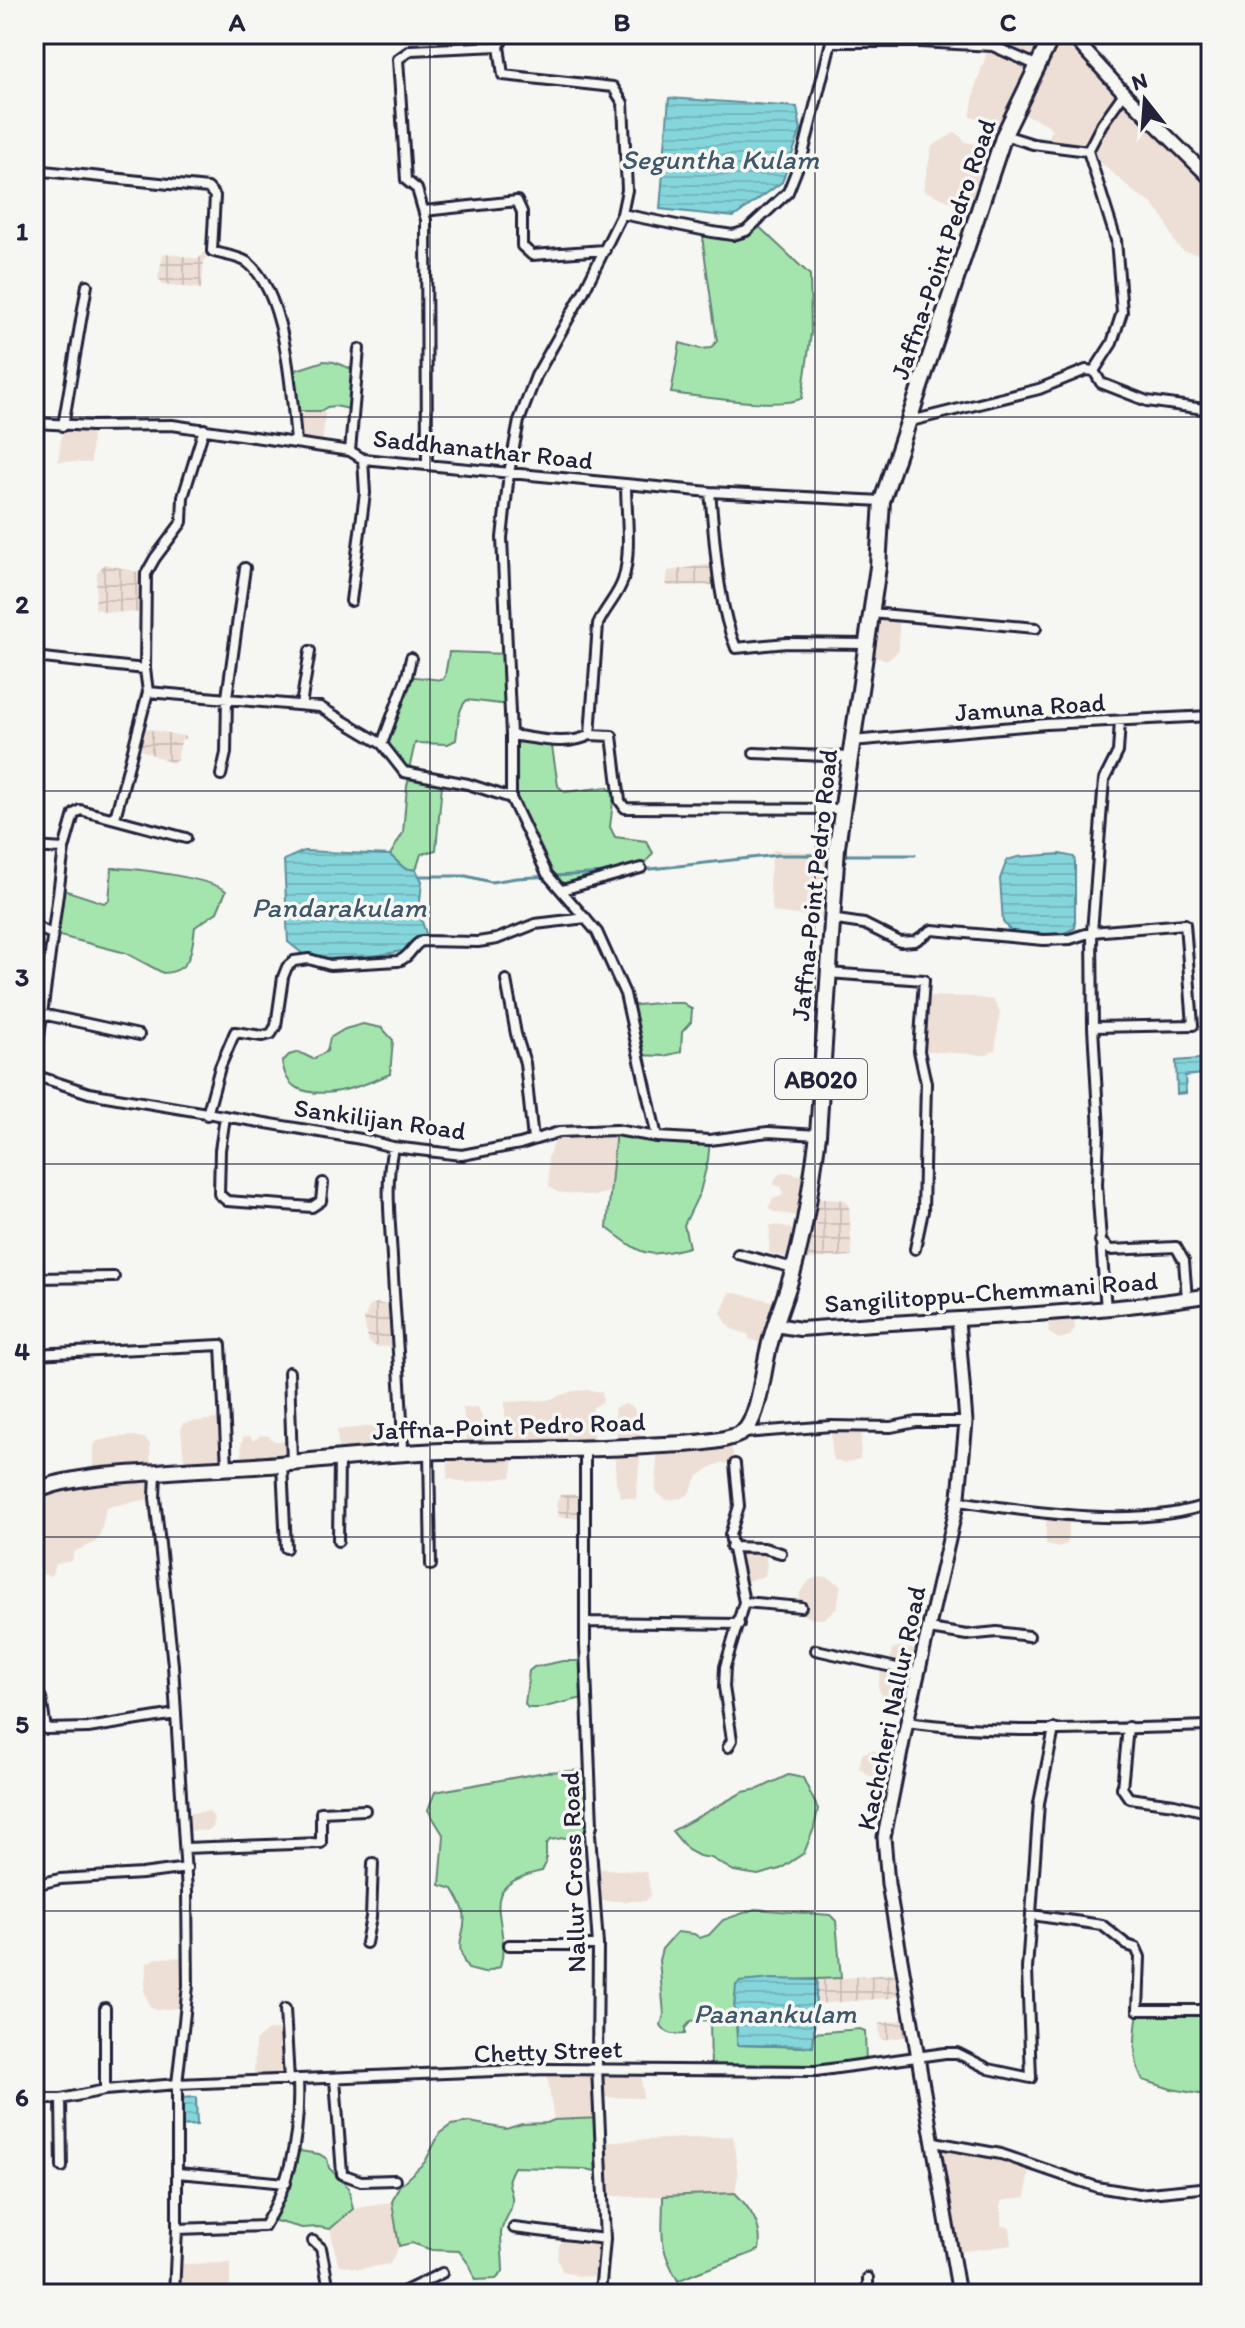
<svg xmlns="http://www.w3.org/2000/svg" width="1245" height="2328" viewBox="0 0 1245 2328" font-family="Itim,sans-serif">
<defs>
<pattern id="industrial-grid" width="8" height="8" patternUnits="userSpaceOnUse" patternTransform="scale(2)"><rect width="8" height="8" fill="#eedfd6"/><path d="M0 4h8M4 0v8" fill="none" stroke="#ccbfb9"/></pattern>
<pattern id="water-rules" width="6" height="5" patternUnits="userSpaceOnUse" patternTransform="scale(2)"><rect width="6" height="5" fill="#85d6db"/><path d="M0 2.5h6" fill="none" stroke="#73b7bd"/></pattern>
</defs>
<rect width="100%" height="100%" fill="#f6f6f2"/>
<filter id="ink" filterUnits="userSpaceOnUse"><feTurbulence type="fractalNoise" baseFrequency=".0125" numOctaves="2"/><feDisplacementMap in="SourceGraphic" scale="16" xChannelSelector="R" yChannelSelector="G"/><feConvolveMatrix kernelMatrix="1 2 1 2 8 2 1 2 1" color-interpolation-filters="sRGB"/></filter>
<g filter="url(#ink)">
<path fill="#eedfd6" d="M993 34H1070L1211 179V251L1197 254 1183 251 1175 243 1164 218 1151 203 1134 192 1088 151 1045 146 1052 130 1047 124 1016 111 1009 124 970 117 976 85Z
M956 132 965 142 999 148 977 213 923 190 932 146Z
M293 411H321L325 413 322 447 296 442Z
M63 426H92L91 463 58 461Z
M871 613 899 621V650L888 660 865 655Z
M773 850 836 854 830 919 773 912 769 881Z
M929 996 973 997 993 1000 1000 1012 995 1050 986 1055 928 1051 920 1044 923 998Z
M616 1130 609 1192 594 1196 557 1192 549 1186 548 1157 559 1132Z
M785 1172 805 1176V1217L774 1212 769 1207 773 1199 783 1195 782 1187 774 1185 775 1179 778 1175Z
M770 1225 783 1226 802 1233 797 1260 769 1253Z
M730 1292 772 1301 781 1306 769 1346 749 1339V1335L730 1328 721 1313Z
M1073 1312 1075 1328 1070 1336 1059 1339 1049 1333 1047 1313Z
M590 1390 602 1392 603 1403 593 1407 592 1427 595 1448 516 1449 511 1477 465 1483 447 1478 449 1452H468L463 1408 478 1407 484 1423 486 1450 505 1449V1402L547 1400 573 1391Z
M626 1404 634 1408 642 1446 637 1447 640 1457 636 1499 621 1497 616 1482 614 1448H618L614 1408Z
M223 1418 227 1467 185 1469 181 1430 183 1423Z
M831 1426H862L860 1459 843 1463 834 1460 832 1452Z
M364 1427H398L403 1453 339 1456 337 1430Z
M261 1435 269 1436 274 1441H289L292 1462 243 1466 241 1446 243 1437 250 1436 253 1441Z
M134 1436 144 1438 150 1444 151 1472 155 1498 106 1507 101 1532 96 1542 74 1552 71 1561 56 1564 51 1576 34 1572V1493L98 1478 93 1467V1445L98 1441 115 1437Z
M729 1437 735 1464 721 1463 711 1467 698 1476 688 1495 681 1498 667 1500 656 1492 657 1445Z
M1046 1514 1070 1515 1067 1544 1057 1547 1046 1544Z
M731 1547 764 1548 767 1565 765 1576 739 1583Z
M819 1577H827L841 1585 837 1608 823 1619H813L804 1615 799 1599 800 1592 810 1580Z
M899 1647 923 1651 911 1705 884 1700 878 1687 882 1665 889 1666 892 1649Z
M872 1750 900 1756 896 1778 870 1776 859 1768 862 1754Z
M209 1811 214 1818 213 1828 206 1831 184 1830 183 1814Z
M592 1868 647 1872 651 1895 645 1901H594Z
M188 1957 185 2007 157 2010 150 2007 144 1991 147 1963 157 1958Z
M268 2030 287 2031 289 2081 254 2082 255 2041Z
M641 2068 643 2098 600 2097 599 2118 554 2120 546 2069Z
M733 2136 738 2176 735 2193 635 2197 602 2195 599 2142Z
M938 2145 976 2150 1029 2167 1026 2197 1001 2201V2226L1010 2227 1012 2245 957 2252Z
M392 2202 399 2246 390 2264 358 2269 338 2264 330 2229 353 2209Z
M566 2234 605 2239 601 2277 578 2276 562 2271 557 2258 559 2246Z
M230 2263V2292L174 2293 175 2264Z"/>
<path fill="url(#industrial-grid)" d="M211 247 204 261 201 289 163 284 158 278 163 255 167 253 198 259Z
M718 563 721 585 666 586 668 571Z
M105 564 146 574 147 613 105 612 95 608 97 572Z
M138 727 187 737 181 741 177 760 172 763 141 750 131 752Z
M809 1198 845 1200 849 1206 852 1256 797 1260Z
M376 1303 394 1306 398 1346 377 1347 368 1342 364 1319 369 1307Z
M560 1495H585V1518L559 1517 556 1505Z
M904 1973 907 1992 891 1998 816 2004 817 1980Z
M912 2018 915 2035 883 2040 880 2037 879 2024Z"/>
<path fill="#a4e5ae" stroke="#638474" stroke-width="2" d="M754 222 810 275 811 333 802 398C782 410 698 396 671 393L680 343 701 349 711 348 717 341 703 244 704 230 733 235Z
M324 361 334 362 357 371 354 410 335 406 327 407 321 411H293L290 372Z
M449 652 507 654 510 705 467 700C457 709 458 727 456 740L448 744 415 743 410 765 404 772 382 744 407 676 442 680 445 676Z
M511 735 551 740 558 786 565 792 607 787 614 793 610 827 615 837 646 841 653 853 641 868 562 890 547 874 511 798Z
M410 774 442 779V784L436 850 421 854 416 870 404 868 390 855 403 833 407 786Z
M112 868C133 867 212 879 226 891L217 912 195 927C192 949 192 972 163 973L126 953 52 934 58 888 104 903 109 900Z
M657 1003H683L692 1009 691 1022 682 1032 681 1052 664 1056 639 1055 628 1006Z
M363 1024 382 1028 393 1040 390 1074C365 1085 325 1101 297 1088 287 1083 284 1072 282 1062L289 1055 299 1052 313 1059 327 1051 330 1038 345 1029Z
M616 1130 710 1140 708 1160 700 1192 684 1225 689 1247C643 1259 644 1255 607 1228Z
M563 1661H585L587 1697 541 1708H528L525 1704 529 1671 534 1667Z
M590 1770V1834L550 1840 546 1845V1863L542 1871C468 1887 514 1920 500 1967L484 1973 468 1969C451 1942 468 1934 464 1913 463 1905 457 1897 453 1889L440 1885 444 1836 428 1810 435 1792 545 1772Z
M788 1775 803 1778 818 1809 814 1828 804 1853 780 1869 758 1875 734 1871 711 1858 699 1856 688 1850 672 1831 743 1792 759 1789Z
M755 1909 830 1915 836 1921 841 1978 740 1982C729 2003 738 2023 737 2045L813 2047 814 2033 860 2029 865 2031 866 2065 840 2069H711L710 2020 691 2021 685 2028V2034C674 2035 667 2035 661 2025L664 2014 659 1960 662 1949 677 1932 694 1934 700 1938 709 1935 723 1920Z
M1138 2010H1211V2096L1171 2089 1143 2080C1131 2057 1135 2035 1138 2010Z
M599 2118 601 2172 585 2169 514 2167C505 2185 509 2179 512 2197 514 2211 502 2221 501 2233 501 2246 503 2260 503 2272L496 2279 475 2280 470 2266 459 2251 432 2250 412 2243 399 2246 392 2202 399 2186 425 2162 440 2133 451 2125 470 2122 506 2129 522 2124 547 2123 554 2120Z
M293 2150 319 2154 327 2159 329 2168 348 2187 353 2209 330 2229 318 2227 302 2228 268 2219Z
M735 2193C751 2209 763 2227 759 2250 732 2262 704 2268 678 2281 657 2243 663 2236 663 2196Z"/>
<path fill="url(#water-rules)" stroke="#5d8e9b" stroke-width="2" d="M669 98 797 107 801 130 782 182 734 217 660 209Z
M304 851 390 855 404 868 416 870 422 881 419 912 430 946 318 966 288 942 284 860Z
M1060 854 1074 857 1075 862V928L1060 935 1013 934 1003 922 1000 879 1007 860 1018 857Z
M1211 1058V1073L1185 1076 1186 1093 1177 1094 1176 1061Z
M771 1979 817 1980 813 2047 737 2045V2028L733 2022 736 1985 740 1982Z
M196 2097 197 2125 182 2126 181 2098Z"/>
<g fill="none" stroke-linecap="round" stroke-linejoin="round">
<path stroke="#5d8e9b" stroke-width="3" d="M842 855H915
M642 870 778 855H830
M420 876H466L491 882 517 878 607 873"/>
<g stroke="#22223b" stroke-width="14">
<path id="minor" d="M833 42H920L993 46 1038 66
M499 46 506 34
M1004 135 1033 144 1088 151
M34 170 208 188 215 196 212 251C222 255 238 256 247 262 286 291 292 396 296 442
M424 211 517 201 522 212V246L532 255 605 250
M622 214 712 232 733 235 746 231 788 192 803 154 833 34
M1094 371 1112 343 1122 312 1116 240 1088 151 1102 124 1124 93
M911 421 1039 389 1086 370 1094 371 1101 383 1147 401 1211 410
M34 423 92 426 172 425 350 451 363 459 710 492 882 501
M63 426 87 285
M350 451 359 349
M427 463 426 220 417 189 406 180 398 59 411 50 499 46 503 75 613 87 623 103 627 190 622 214 584 291 536 376 519 421 509 473 502 538 511 735V798
M710 492C715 540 717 603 736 648L787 643 866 644
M351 601 365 493 363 459
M871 613 1036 628
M34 657 145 669
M148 692 320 707 382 744 404 772 468 784 511 798 547 874 597 932 625 994 657 1137
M301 705 310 651
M511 735C536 738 567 747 590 735L598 624C605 608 618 596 623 580 632 551 626 514 626 484
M590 735 612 736 620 801 625 808 842 809
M852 741 1046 724 1211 716
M382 744 407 676 411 658
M754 753 850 757
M221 775 226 753 227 697 245 568
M111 818 186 838
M34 847 64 849
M562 890 641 868
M830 919 864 924 900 942 915 941 932 930 1044 940 1070 939 1092 932 1185 924 1193 1025 1093 1027
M34 926 52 934
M828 973 924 980 919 1051 926 1083 923 1211 915 1249
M506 980 516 1034 525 1063 533 1140
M42 1014 139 1035
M34 1074 64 849 74 814 80 810 111 818 116 814 148 692 145 669 146 574 155 558 182 522 183 497 204 429
M34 1075 89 1093 129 1100 361 1139 393 1147 462 1155 520 1144 559 1132 616 1130 657 1137 710 1140 768 1132 818 1135
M207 1115 220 1067 235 1032 262 1036 271 1034 276 1026 283 977 287 967 294 961 309 959 330 965 398 961C410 958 412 945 422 941L478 942 497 939 535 924 586 918
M225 1117 220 1150 219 1194 227 1201 312 1207 321 1201 323 1183
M393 1147C385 1184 390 1219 392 1257 395 1323 402 1388 403 1453
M1100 1241 1110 1250 1176 1247 1184 1261 1187 1299
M738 1254 794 1268
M34 1278 114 1277
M1106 1310 1097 1185 1099 1131 1093 1027 1092 932 1104 780 1118 752 1120 721
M34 1354 221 1345 227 1467
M289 1372 292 1462
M743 1433 831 1426 891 1427 916 1422H966
M585 1448V1645L592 1825 590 1834 598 1945 597 2068 605 2239 600 2294
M429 1452 431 1565
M282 1464 286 1548
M156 1472 155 1498 173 1665 187 1892 188 1986 177 2084V2229L174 2294
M958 1501C1031 1512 1141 1530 1211 1503
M338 1541 339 1458
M731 1547 764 1548 781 1553
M744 1602 801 1607
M585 1622 739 1624
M929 1629 967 1635 997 1632 1029 1636
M816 1650 919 1673
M34 1696 41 1698 46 1729 88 1728 176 1714
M907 1722C1005 1736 1112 1728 1211 1726
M1128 1727 1122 1788 1129 1798 1174 1804 1211 1813
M728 1747 732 1740 724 1687 725 1667 744 1602 730 1535 739 1506 735 1464
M185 1848 321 1843V1812L365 1810
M34 1885 60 1879 142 1874 187 1868
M1032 1915 1102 1925 1127 1945 1136 1948 1140 1957 1138 2010H1211
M366 1943 371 1917 373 1863
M509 1945H598
M105 2008V2090
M285 2009 289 2081
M335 2079 342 2174 361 2181 395 2180
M34 2099H61L105 2090 177 2084 546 2069 816 2071 945 2053H957L989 2069 1031 2078 1027 1969 1039 1803 1054 1729
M61 2099 62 2167
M934 2142 1001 2154 1097 2187 1139 2194 1211 2187
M178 2173 286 2183
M514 2228 605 2239
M177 2229 264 2226C291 2183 300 2131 298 2081
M313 2241 321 2248 330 2294
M403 2292 442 2273
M868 2294V2278"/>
</g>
<g stroke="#22223b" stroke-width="17">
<path id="tertiary" d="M1070 34 1124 93 1211 179
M958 1320 966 1422 959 1496 907 1722 884 1837 888 1884 959 2294"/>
</g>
<g stroke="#22223b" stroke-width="18">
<path id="secondary" d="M775 1325 800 1329C937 1318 1075 1317 1211 1295"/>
</g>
<g stroke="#22223b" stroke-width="20">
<path id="primary" d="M34 1493C56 1477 128 1474 158 1472 198 1468 239 1468 279 1464 333 1459 387 1453 442 1451 510 1450 579 1450 647 1446 668 1444 735 1445 747 1428 760 1410 763 1369 769 1347 776 1317 789 1290 796 1260 807 1219 812 1177 818 1135L837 847 878 567 882 501 1004 135 1053 34"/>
</g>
<use href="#minor" stroke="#f6f6f2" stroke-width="8"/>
<use href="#tertiary" stroke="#f6f6f2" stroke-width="11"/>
<use href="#secondary" stroke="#f6f6f2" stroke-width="12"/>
<use href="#primary" stroke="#f6f6f2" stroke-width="14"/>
</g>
</g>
<path fill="none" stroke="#22223b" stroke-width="2" stroke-opacity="0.55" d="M430 34V2294M815 34V2294M34 417H1211M34 791H1211M34 1164H1211M34 1537H1211M34 1911H1211"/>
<g text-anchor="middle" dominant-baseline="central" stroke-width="7" stroke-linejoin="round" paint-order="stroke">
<rect fill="#f6f6f2" stroke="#626272" stroke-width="2" x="775" y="1059" width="92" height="40" rx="6"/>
<g font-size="24" font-weight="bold" fill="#22223b">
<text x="821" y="1079">AB020</text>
</g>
<g font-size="26" fill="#22223b" stroke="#f6f6f2">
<text transform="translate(943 249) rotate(-71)">Jaffna-Point Pedro Road</text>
<text transform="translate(483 449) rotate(6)">Saddhanathar Road</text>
<text transform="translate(1030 707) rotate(-4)">Jamuna Road</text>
<text transform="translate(814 885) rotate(-84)">Jaffna-Point Pedro Road</text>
<text transform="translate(380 1119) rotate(8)">Sankilijan Road</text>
<text transform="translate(991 1292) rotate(-4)">Sangilitoppu-Chemmani Road</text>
<text transform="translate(509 1426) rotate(-2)">Jaffna-Point Pedro Road</text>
<text transform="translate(891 1708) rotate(-78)">Kachcheri Nallur Road</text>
<text transform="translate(573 1872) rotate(-92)">Nallur Cross Road</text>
<text transform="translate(548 2051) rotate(-2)">Chetty Street</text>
</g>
<g font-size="28" font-style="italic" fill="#40586b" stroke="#f6f6f2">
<text x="720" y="159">Seguntha Kulam</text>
<text x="339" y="907">Pandarakulam</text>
<text x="775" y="2013">Paanankulam</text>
</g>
</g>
<rect width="1245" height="2328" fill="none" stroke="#f6f6f2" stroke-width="88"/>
<g transform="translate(1145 100) rotate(343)" stroke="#f6f6f2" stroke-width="6" paint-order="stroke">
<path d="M0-6L14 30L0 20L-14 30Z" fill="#22223b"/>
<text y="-12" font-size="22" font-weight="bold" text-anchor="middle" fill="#22223b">N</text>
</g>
<rect x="44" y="44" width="1157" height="2240" fill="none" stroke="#22223b" stroke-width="3"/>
<g font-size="26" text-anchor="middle" font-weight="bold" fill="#22223b">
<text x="237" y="31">A</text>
<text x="622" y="31">B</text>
<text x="1008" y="31">C</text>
<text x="22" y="240">1</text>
<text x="22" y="613">2</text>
<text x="22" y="986">3</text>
<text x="22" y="1360">4</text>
<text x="22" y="1733">5</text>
<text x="22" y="2106">6</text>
</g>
</svg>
